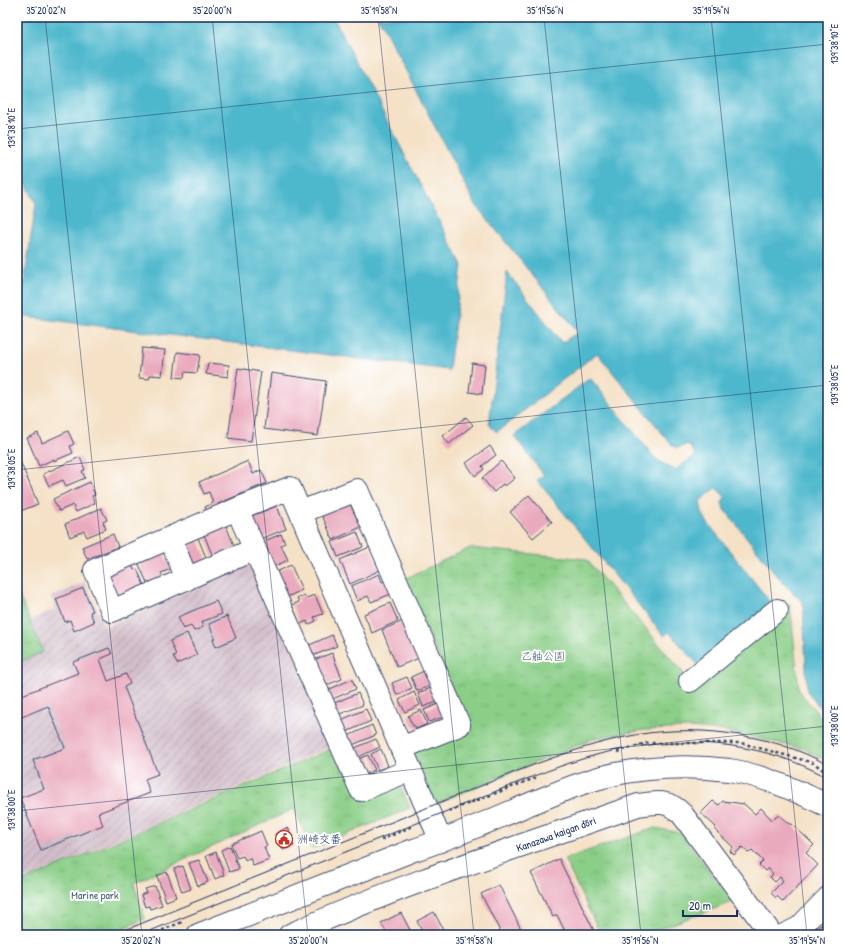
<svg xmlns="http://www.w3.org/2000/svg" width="845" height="952" viewBox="0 0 845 952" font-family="'Patrick Hand','Klee One',sans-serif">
<defs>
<pattern id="industrial-furrows" width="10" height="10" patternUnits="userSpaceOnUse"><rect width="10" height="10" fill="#d1bdc9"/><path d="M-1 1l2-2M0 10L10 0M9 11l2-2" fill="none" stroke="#a99aa6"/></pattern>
<pattern id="grass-tufts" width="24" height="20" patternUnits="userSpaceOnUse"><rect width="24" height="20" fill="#8ace87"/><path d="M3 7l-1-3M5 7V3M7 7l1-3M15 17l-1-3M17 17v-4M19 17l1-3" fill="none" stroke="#76b177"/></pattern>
</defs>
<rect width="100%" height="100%" fill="#fff"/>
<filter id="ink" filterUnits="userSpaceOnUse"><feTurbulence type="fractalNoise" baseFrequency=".025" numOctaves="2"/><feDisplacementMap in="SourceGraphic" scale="8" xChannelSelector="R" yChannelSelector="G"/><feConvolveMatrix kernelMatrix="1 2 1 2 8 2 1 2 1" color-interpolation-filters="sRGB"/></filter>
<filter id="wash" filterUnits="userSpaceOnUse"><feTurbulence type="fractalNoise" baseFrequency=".012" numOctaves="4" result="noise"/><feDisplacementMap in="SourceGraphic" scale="16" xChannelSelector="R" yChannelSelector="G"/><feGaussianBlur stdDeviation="0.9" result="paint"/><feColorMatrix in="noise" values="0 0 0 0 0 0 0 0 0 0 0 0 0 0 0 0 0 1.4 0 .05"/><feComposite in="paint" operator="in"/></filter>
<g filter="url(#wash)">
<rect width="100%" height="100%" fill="#f4e1c6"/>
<path fill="url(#industrial-furrows)" d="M255 562 335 745 17 883V656L25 622 56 609 51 597 85 582 105 627Z"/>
<path fill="url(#grass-tufts)" stroke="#527e72" d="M470 548 586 559 692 683 790 603 799 691 828 726V762L805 749 724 731 689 728 644 730 595 738 435 804 413 753 469 726 404 579Z
M17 591 43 652 17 663Z
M338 746 360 794 398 779 410 808 312 849 294 809 134 883 145 919 108 935H17V884Z
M655 828 681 833 733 902 642 935H601L564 859Z"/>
<path fill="#4eb7cc" stroke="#347395" d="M17 17H333L462 265 449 370 19 316 36 203 17 167Z
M378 17H828V718L807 691 803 602 783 583 724 509 722 503 725 497 716 488 700 501 702 512 707 522 774 607 700 667 669 632 664 636 537 480 544 475 514 436 590 378 655 458 664 464 675 470 696 455 688 444 678 448 672 445 597 353 497 432 489 425 507 272 562 343 578 332 475 204Z"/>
<g id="blocks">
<path fill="#eaaabe" d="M142 348 165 350 162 376 150 375 149 379 139 378Z
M177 352 200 355 197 373 185 372 184 378 174 377Z
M208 363 229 365 228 377 206 374Z
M472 363 485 365 482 394 469 392Z
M238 368 261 372 251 441 228 438Z
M271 373 326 381 318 436 264 429Z
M466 417 473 425 449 444 443 436Z
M68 431 74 444 70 446 73 453 54 461V459L39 466 27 438 38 433 42 443Z
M490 446 496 455 482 466 484 469 475 476 466 463Z
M17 454 38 504 18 512 17 510Z
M80 457 85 470 82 471 85 478 66 486 63 480 49 486 43 474Z
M248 461 253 474 261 470 267 483 218 504 219 508 208 513 205 507 213 503 209 492 204 494 199 482Z
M501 461 515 478 505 486 503 484 494 492 482 478Z
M90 482 95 495 92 496 95 503 76 512 73 505 59 511 53 499Z
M529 495 552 522 533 538 510 512Z
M348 500 361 527 333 540 321 513Z
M277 506 286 529 260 539 251 516Z
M101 508 107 520 103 522 106 529 87 537 84 531 70 537 65 524Z
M225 523 235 548 213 557 203 532Z
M357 532 363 547 338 557 332 542Z
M196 533 207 560 194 566 184 542Z
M113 534 118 547 87 559 82 547Z
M281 534 285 543 281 545 288 560 271 568 260 543Z
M370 547 380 570 350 584 340 560Z
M162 549 171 569 161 573 163 578 148 585 137 560Z
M131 563 134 570 137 569 144 585 116 598 108 573Z
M291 565 302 590 285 598 274 573Z
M379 574 382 582 386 581 391 594 371 602 368 596 357 601 351 586Z
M83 588 93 611 90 612 94 622 74 631 70 620 65 622 56 599Z
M304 595 306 598 315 595 323 614 314 617 316 621 308 625 307 621 300 624 292 605 299 602 297 598Z
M216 601 222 614 201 622 203 627 194 631 191 626 183 629 178 617Z
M390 603 398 621 372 633 364 614Z
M227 616 236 638 216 647 213 639 215 638 209 624Z
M403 621 419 658 397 667 382 630Z
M187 633 197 655 177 664 173 656 176 655 170 641Z
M332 635 337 646 310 657 305 647Z
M109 648 112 654 100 659 108 681 126 674 130 684 124 687 158 774 145 779 150 793 98 813 103 825 41 850 20 798 44 789 33 760 65 748 48 706 17 719V697L78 673 73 662Z
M332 653 342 679 324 686 311 661Z
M424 671 430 686 417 691 411 677Z
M407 677 412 688 397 695 392 683Z
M352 679 356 689 330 700 326 691Z
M431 688 437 702 423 707 418 693Z
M414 692 420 705 405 712 399 700Z
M358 693 363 705 337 715 332 704Z
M438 704 443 717 429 722 424 710Z
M366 709 371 721 344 733 339 721Z
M421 710 427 724 416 729 415 726H413L408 716Z
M372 725 376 735 350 746 346 737Z
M376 739 380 747 354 759 350 750Z
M381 749 388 766 378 770 371 754Z
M368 755 375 770 363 775 356 760Z
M713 801 719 805 723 801 744 804 755 814 761 808 772 820 779 815 789 824H792L814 845 806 853 818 865 783 902 777 896 776 898 771 893 783 881 780 877 775 882 770 877 773 874 768 868 765 871 759 865 763 861 752 850 748 853 742 847 734 855 730 851 733 847 714 829 716 827 701 813Z
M286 828 289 829 291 836H290L294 846 283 850 275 835 276 833Z
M261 831 267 846 264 847 269 860 253 866 250 858 245 860 243 856 237 858 231 844Z
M230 846 239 869 229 872 221 850Z
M216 852 224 875 215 879 206 856Z
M559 859 596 935H567L557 915 553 917 531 873Z
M199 860 208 882 198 886 189 863Z
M183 866 191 889 182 892 174 869Z
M167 872 176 897 166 901 157 876Z
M499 885 524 935H502L481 894Z
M155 886 162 905 150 909 149 906 145 907 141 895 147 892 145 889Z
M434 912 446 935H424L417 921Z
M401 913 410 930 400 935H388L381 923Z
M828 921V935H805Z"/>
</g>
</g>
<g filter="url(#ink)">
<use href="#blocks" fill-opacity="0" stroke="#3c4a6e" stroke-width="1"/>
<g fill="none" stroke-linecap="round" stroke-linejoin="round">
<g stroke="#3c4a6e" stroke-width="24">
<path id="minor" d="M237 509 361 790 410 770
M301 512 357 490 459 725 401 748
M170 538 187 579
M255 549 112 611 95 570 237 509 290 488 441 841
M690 681 777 610
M198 935 411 851C452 838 492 820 532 803 555 794 578 783 603 777 641 767 689 765 729 770 762 775 798 791 828 806
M290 935C402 883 522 846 638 805 657 802 668 800 682 814L772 935
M784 935 799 928 828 898"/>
</g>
<path stroke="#3c4a6e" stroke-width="2.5" stroke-dasharray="3 3" stroke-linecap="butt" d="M617 752 646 743H741L814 763 828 774
M449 811 538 777
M381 840 413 826
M151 935 182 922"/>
<use href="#minor" stroke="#fff" stroke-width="22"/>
<path stroke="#1b2f5e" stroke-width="1" d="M113 935 515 772C551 758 587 745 625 737 689 723 770 732 828 765
M140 935 519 782C554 768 591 754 628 748 696 736 768 744 828 778"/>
</g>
</g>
<path fill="none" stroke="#1b2f5e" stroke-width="1" stroke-opacity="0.45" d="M45 17 142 935M212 17 308 935M378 17 474 935M544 17 641 935M711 17 807 935M17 129 828 44M17 470 828 385M17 811 828 726"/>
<defs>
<g id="civic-ring" transform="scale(0.9)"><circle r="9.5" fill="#fff" stroke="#c8321e" stroke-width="1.5"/><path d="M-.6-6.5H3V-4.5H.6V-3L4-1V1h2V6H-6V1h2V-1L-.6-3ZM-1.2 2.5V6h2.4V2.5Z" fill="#c8321e"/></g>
</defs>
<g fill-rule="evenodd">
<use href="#civic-ring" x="284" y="839"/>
</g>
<g text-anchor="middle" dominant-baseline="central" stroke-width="4" stroke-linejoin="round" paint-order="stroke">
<g font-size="11" fill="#3c5f6a" stroke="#fff">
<text x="543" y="656">乙舳公園</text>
<text x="95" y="895">Marine park</text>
</g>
<g font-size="11" fill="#1b2f5e" stroke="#fff">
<text transform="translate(556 834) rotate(-20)">Kanazawa kaigan dōri</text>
</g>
<g font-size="11" fill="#1b2f5e" stroke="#fff" text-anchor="start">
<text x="297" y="839">洲崎交番</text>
</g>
</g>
<rect width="845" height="952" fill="none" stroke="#fff" stroke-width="44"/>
<path d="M683 910v6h54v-6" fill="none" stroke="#1b2f5e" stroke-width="2"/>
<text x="689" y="910" font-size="12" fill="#1b2f5e" stroke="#ffffff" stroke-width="3" paint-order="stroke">20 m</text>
<rect x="22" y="22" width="801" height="908" fill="none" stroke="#1b2f5e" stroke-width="1.5"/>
<g font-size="10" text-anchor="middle" fill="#1b2f5e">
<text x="46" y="14">35°20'02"N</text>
<text x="212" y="14">35°20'00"N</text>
<text x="379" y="14">35°19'58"N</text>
<text x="545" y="14">35°19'56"N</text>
<text x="711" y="14">35°19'54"N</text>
<text transform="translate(834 44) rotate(-90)" y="4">139°38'10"E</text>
<text transform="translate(11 128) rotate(-90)" y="4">139°38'10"E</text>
<text transform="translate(834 385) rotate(-90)" y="4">139°38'05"E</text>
<text transform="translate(11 469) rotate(-90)" y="4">139°38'05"E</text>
<text transform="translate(834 726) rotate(-90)" y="4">139°38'00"E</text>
<text transform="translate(11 810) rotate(-90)" y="4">139°38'00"E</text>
<text x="141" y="944">35°20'02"N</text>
<text x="308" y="944">35°20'00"N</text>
<text x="474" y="944">35°19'58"N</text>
<text x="640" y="944">35°19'56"N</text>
<text x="807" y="944">35°19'54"N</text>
</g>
</svg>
